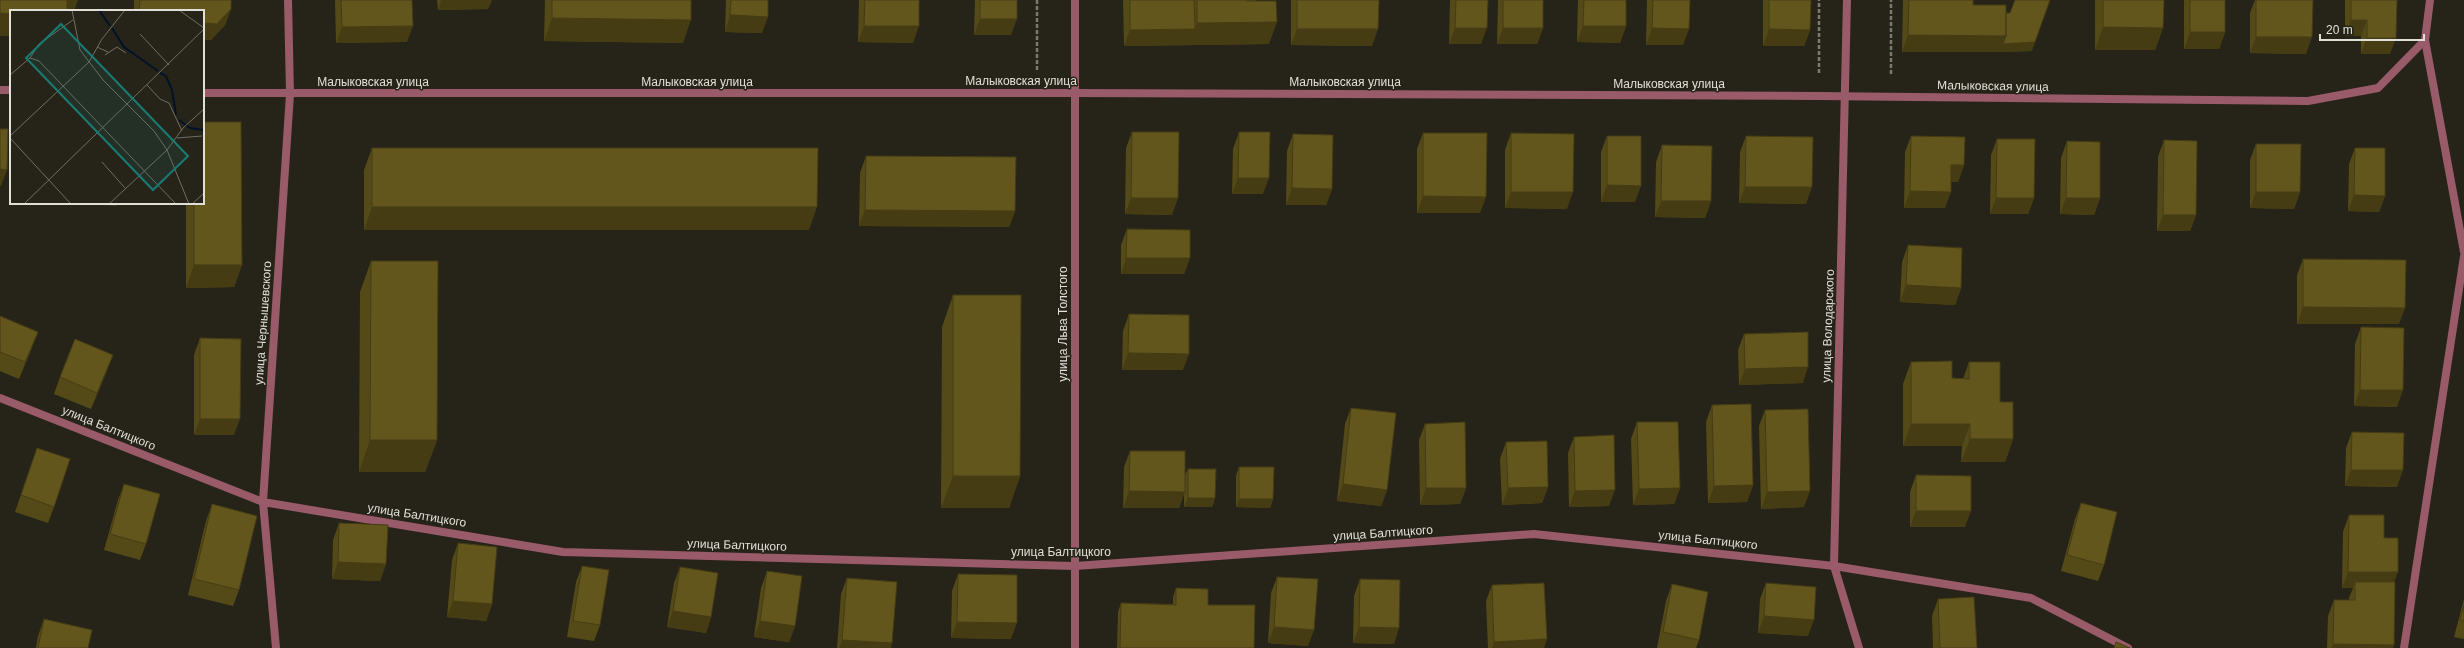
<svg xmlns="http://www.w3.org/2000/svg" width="2464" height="648" viewBox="0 0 2464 648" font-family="Arial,sans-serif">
<rect width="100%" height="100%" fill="#262419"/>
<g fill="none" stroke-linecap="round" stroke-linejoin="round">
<path stroke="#7b7970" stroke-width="2.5" stroke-dasharray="4 2" stroke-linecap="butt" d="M1037 0V71
M1819 73V0
M1891 74V0"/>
<path stroke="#995a6a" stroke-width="8" d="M1847 0 1834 566 1859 648
M2425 40 2464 252
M0 398 263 502 563 552 1075 566 1534 534 1834 566 2031 598 2128 648
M276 648 263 502 290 94
M1075 648V0
M2404 648 2464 256"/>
<path stroke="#995a6a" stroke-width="8" d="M288 0 290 94
M0 90H11
M203 93H1076L1819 96 2308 101 2378 88 2425 40 2430 0"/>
</g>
<path fill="#544a18" d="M134 0H231V9L225 25 211 40 203 11H134Z
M335 0H412L407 42 336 43Z
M437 0H492L488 9 438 10Z
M545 0H691L683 43 544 41Z
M726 0H768L762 33 725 32Z
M859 0H919L913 43 858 42Z
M975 0H1017L1011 35H974Z
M1123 0H1256L1255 1 1269 44 1124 46Z
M1291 0H1379L1372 46 1291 45Z
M1450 0H1488L1481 44H1449Z
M1498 0H1543V28L1537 44H1497Z
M1578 0H1626V26L1620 43 1577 42Z
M1647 0H1690L1683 45H1646Z
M1763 0H1811L1810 30 1804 46H1763Z
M1903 0H1973V5L2006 13H2010L2032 51 2000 52H1902Z
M2095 0H2164L2163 28 2155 50H2095Z
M2184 0H2225V32L2219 49H2184Z
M2255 0H2313L2306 54 2250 53V13Z
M2345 0H2397L2390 54H2361V36H2345Z
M1132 132 1172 215 1125 214 1126 148Z
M1239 132 1263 194H1232L1233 149Z
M1423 133 1480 213H1417V149Z
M1511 133 1567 209 1505 208V150Z
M1293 134 1332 189 1326 205H1286L1287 151Z
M1607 136 1635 202H1601V152Z
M1746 136 1806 204 1739 203 1740 152Z
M1911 136 1964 165 1958 182H1951L1945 208H1904L1905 152Z
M1997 139 2034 198 2028 214H1990L1991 155Z
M2164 140 2196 215 2190 231H2157L2158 157Z
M2067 141 2100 198 2094 215 2060 214 2061 158Z
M2256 144 2300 192 2294 209 2250 208V160Z
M1662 145 1711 201 1705 218 1655 217 1656 162Z
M372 148 809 230H364V170Z
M2355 148 2385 196 2379 212 2348 211 2349 164Z
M866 156 1015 211 1009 227 859 226 860 173Z
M186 203H203L242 265 234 287 186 288Z
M1127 229 1190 258 1184 274H1121V245Z
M1908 245 1961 288 1955 305 1900 302 1902 262Z
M2303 259 2399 324H2297V275Z
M371 261 437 440 425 472H359L360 292Z
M953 295 1020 476 1009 508H941L942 327Z
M1129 314 1183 370H1122L1123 331Z
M0 316 32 348 19 379 0 371Z
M2361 327 2397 407 2354 406 2355 344Z
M1744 334 1803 383 1739 385 1738 350Z
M200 338 234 435H194V355Z
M1911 362 1952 378 1963 379 1969 362 2000 402 2013 439 2005 462H1961L1962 446H1903V384Z
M107 371 91 409 54 394 60 377Z
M1712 405 1753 485 1747 502 1708 503 1706 422Z
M1351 408 1387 490 1381 506 1337 501 1345 424Z
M1765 410 1804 507 1761 509 1759 426Z
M1637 422 1680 488 1674 504 1633 505 1631 439Z
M1425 424 1466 488 1460 504 1420 505 1419 440Z
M2352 432 2397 487 2345 486 2346 448Z
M1574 437 1609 506 1569 507 1568 453Z
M1506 442 1548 487 1542 503 1502 505 1500 459Z
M37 448 54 507 48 523 15 512Z
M1130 451 1185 475 1188 469 1215 498 1212 507H1184V493L1179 508H1123L1124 467Z
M1239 467 1273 499 1270 508 1236 507V476Z
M1916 475 1965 527H1910V492Z
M124 484 146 544 140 560 104 550 118 500Z
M2081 503 2104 565 2098 581 2061 571 2075 519Z
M212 504 239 590 233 606 188 595 206 521Z
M2349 515 2384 538 2394 582 2393 648H2327L2328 616 2334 600H2349V598L2353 588H2342L2343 532Z
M339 523 386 564 380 581 332 579 333 540Z
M458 543 492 604 486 621 447 617 452 560Z
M582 566 600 625 594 641 567 637 576 582Z
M680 567 711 617 706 633 667 627 674 583Z
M767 571 795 626 789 642 754 637 761 588Z
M958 574 1011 639 951 638 952 591Z
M1277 577 1308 646 1268 643 1271 593Z
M847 578 891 648H837L841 594Z
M1360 579 1394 644 1353 643 1354 596Z
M1766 583 1808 636 1758 633 1760 599Z
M1672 584 1699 640 1696 648H1657L1666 601Z
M1492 585 1544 648H1488L1486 601Z
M1176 588 1208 605 1254 648H1117L1118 612 1121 603 1173 604V597Z
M1938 599 1977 648H1933L1932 616Z
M2464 599V639L2454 637Z
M44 619 88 648H36L38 636Z"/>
<path fill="#453c14" d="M63 0H78L74 11H59Z
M441 0H492L488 9 438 10Z
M231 9 225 25 211 40H203V23Z
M0 13 11 14V36H0Z
M730 15 768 17 762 33 725 32Z
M552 18 691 20 683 43 544 41Z
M980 19H1017L1011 35H974Z
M2351 20H2367L2361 36H2345Z
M1277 22 1269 44 1124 46 1130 30 1195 29 1197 23Z
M413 26 407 42 336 43 342 27Z
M864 26H919L913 43 858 42Z
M1583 26H1626L1620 43 1577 42Z
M2103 27 2163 28 2155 50H2095Z
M1455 28H1487L1481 44H1449Z
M1503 28H1543L1537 44H1497Z
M1652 28 1689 29 1683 45H1646Z
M1297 29H1378L1372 46 1291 45Z
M1769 29 1810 30 1804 46H1763Z
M2190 32H2225L2219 49H2184Z
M1908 35 2006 36 2035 42 2032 51 2000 52H1902Z
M2256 37H2312L2306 54 2250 53Z
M2367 38H2396L2390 54H2361Z
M1951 165H1964L1958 182H1945Z
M0 169 7 170 1 186H0Z
M1238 178H1269L1263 194H1232Z
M1607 185 1641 186 1635 202H1601Z
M1745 187H1812L1806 204 1739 203Z
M1292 188 1332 189 1326 205H1286Z
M1910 191 1951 192 1945 208H1904Z
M1511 192H1573L1567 209 1505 208Z
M2256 192H2300L2294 209 2250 208Z
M2354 195 2385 196 2379 212 2348 211Z
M1423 196 1486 197 1480 213H1417Z
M1131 198H1178L1172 215 1125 214Z
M1996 198H2034L2028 214H1990Z
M2066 198H2100L2094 215 2060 214Z
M1661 201H1711L1705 218 1655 217Z
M82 203H117L116 206Z
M372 207H817L809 230H364Z
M865 210 1015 211 1009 227 859 226Z
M2163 215H2196L2190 231H2157Z
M1126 258H1190L1184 274H1121Z
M194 265H242L234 287 186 288Z
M1906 285 1961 288 1955 305 1900 302Z
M2303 307 2405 308 2399 324H2297Z
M38 332 32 348 19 379 25 362Z
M1128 353 1189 354 1183 370H1122Z
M113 355 107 371 91 409 97 393Z
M1808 367 1803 383 1739 385 1745 369Z
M2360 390H2403L2397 407 2354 406Z
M200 419H240L234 435H194Z
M1911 424H1970L1962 446H1903Z
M1970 439H2013L2005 462H1961Z
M370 440H437L425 472H359Z
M2351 470H2403L2397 487 2345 486Z
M953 476H1020L1009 508H941Z
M1343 484 1387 490 1381 506 1337 501Z
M1753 485 1747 502 1708 503 1714 486Z
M1548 487 1542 503 1502 505 1508 488Z
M1426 488H1466L1460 504 1420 505Z
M1680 488 1674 504 1633 505 1639 489Z
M1615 490 1609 506 1569 507 1575 491Z
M1129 491 1185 492 1179 508H1123Z
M1810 491 1804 507 1761 509 1767 492Z
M1188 498H1215L1212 507H1184Z
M1239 499H1273L1270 508 1236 507Z
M1916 511H1971L1965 527H1910Z
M338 562 386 564 380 581 332 579Z
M2348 572H2398L2392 588 2355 582 2353 588H2342Z
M453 601 492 604 486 621 447 617Z
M673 611 711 617 706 633 667 627Z
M1764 616 1814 620 1808 636 1758 633Z
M760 621 795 626 789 642 754 637Z
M957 622 1017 623 1011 639 951 638Z
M1274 627 1314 630 1308 646 1268 643Z
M1359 627 1399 628 1394 644 1353 643Z
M1547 639 1544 648H1492L1494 642Z
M842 640 892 643 891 648H839Z
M2333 644 2394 645 2393 648H2332Z"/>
<path fill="#62561c" stroke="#453c14" d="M0 0H67V11H11V14L0 13Z
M140 0H231V9L217 24 203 23V11H139Z
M341 0H412L413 26 342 27Z
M552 0H691V20L552 18Z
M731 0H768V17L730 15Z
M865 0H919V26H864Z
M980 0H1017V19H980Z
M1130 0H1194L1195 29 1130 30Z
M1197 0H1247V1H1276L1277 22 1197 23Z
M1297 0H1379L1378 29H1297Z
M1456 0H1488L1487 28H1455Z
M1503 0H1543V28H1503Z
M1584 0H1626V26H1583Z
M1653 0H1690L1689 29 1652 28Z
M1769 0H1811L1810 30 1769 29Z
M1909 0H1973V5H2006V36L1908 35Z
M2015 0H2050L2035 42 2003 44 2006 36V13H2010Z
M2103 0H2164L2163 28 2103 27Z
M2190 0H2225V32H2190Z
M2256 0H2313L2312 37H2256Z
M2351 0H2397L2396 38H2367V20H2351Z
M203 122H241L242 265H194V203H203Z
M0 129H8L7 170 0 169Z
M1132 132H1179L1178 198H1131Z
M1239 132H1270L1269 178H1238Z
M1423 133H1487L1486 197 1423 196Z
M1511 133 1574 134 1573 192H1511Z
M1293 134 1333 135 1332 189 1292 188Z
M1607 136H1641V186L1607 185Z
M1746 136 1813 137 1812 187H1745Z
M1911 136 1965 137 1964 165H1951V192L1910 191Z
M1997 139H2035L2034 198H1996Z
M2164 140 2197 141 2196 215H2163Z
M2067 141 2100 142V198H2066Z
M2256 144H2301L2300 192H2256Z
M1662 145 1712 146 1711 201H1661Z
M372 148H818L817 207H372Z
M2355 148H2385V196L2354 195Z
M866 156 1016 157 1015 211 865 210Z
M1127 229 1190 230V258H1126Z
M1908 245 1962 248 1961 288 1906 285Z
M2303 259 2406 260 2405 308 2303 307Z
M371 261H438L437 440H370Z
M953 295H1021L1020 476H953Z
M1129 314 1189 315V354L1128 353Z
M0 316 38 332 25 362 0 352Z
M2361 327 2404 328 2403 390H2360Z
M1808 332V367L1745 369 1744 334Z
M200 338 241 339 240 419H200Z
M75 339 113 355 97 393 60 377Z
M1952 361V378L1969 379V362H2000V402H2013V439H1970V424H1911V362Z
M1751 404 1753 485 1714 486 1712 405Z
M1351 408 1396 413 1387 490 1343 484Z
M1808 409 1810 491 1767 492 1765 410Z
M1465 422 1466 488H1426L1425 424Z
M1637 422H1678L1680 488 1639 489Z
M2352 432 2404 433 2403 470H2351Z
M1614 435 1615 490 1575 491 1574 437Z
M1547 441 1548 487 1508 488 1506 442Z
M37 448 70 459 54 507 21 495Z
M1130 451H1185V492L1129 491Z
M1239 467H1274L1273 499H1239Z
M1188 469H1216L1215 498H1188Z
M1916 475 1971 476V511H1916Z
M124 484 160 494 146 544 110 534Z
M2081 503 2117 512 2104 565 2067 555Z
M212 504 257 516 239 590 194 579Z
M2349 515H2384V538H2398V572H2348Z
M339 523 388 525 386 564 338 562Z
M458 543 497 547 492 604 453 601Z
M582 566 609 570 600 625 573 621Z
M680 567 718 573 711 617 673 611Z
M767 571 802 576 795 626 760 621Z
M958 574 1017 575V623L957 622Z
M1277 577 1318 579 1314 630 1274 627Z
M847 578 897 582 892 643 842 640Z
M1360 579 1400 580 1399 628 1359 627Z
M2355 582H2395L2394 645 2333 644 2334 600H2355Z
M1544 583 1547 639 1494 642 1492 585Z
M1766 583 1816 587 1814 620 1764 616Z
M1672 584 1708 592 1699 640 1663 632Z
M1176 588 1208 589V605H1255L1254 648H1120L1121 603 1176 605Z
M1974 597 1977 648H1940L1938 599Z
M2464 606V621L2460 620Z
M44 619 92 630 88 648H38Z
M2116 642 2130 648H2114Z"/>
<g text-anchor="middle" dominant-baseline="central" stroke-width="3" stroke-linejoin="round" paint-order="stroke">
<g font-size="12" fill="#e0dfd8" stroke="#262419">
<text x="1021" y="81">Малыковская улица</text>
<text x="373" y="82">Малыковская улица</text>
<text x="697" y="82">Малыковская улица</text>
<text x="1345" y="82">Малыковская улица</text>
<text x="1669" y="84">Малыковская улица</text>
<text transform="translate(1993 86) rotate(1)">Малыковская улица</text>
<text transform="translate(263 323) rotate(-86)">улица Чернышевского</text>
<text transform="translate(1063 324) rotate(-90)">улица Льва Толстого</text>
<text transform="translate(1828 326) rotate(-88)">улица Володарского</text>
<text transform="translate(109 428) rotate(22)">улица Балтицкого</text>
<text transform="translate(417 515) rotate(9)">улица Балтицкого</text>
<text transform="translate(1383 533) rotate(-4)">улица Балтицкого</text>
<text transform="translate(1708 540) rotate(6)">улица Балтицкого</text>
<text transform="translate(737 545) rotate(2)">улица Балтицкого</text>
<text x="1061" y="552">улица Балтицкого</text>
</g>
</g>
<g transform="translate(10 10)">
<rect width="194" height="194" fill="#262419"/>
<path fill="none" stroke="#021228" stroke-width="2" d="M89 0 100 16M102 18 114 37 148 61M150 63 156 66 162 80 166 105M169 110 180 118 194 120"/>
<path fill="none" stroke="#706f65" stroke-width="1" d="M62 0 70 40 93 70 144 121 157 140 179 194M169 0 194 18M130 24 159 55M87 37 98 42M95 45 107 37 116 43M20 48 29 34 63 10M0 65 20 48 29 51 166 194M137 75 150 89 159 93 172 121M0 126 79 52 92 29 115 0M0 128 61 194M167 128 192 126M92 152 115 178M14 194 194 19M99 194 157 140 173 118 194 99M182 194 194 183"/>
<path fill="#197b73" fill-opacity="0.15" stroke="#197b73" stroke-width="2" d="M51 14 178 146 143 180 16 48Z"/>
<rect width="194" height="194" fill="none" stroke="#e0dfd8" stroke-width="2"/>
</g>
<path d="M2320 34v6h104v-6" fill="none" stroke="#e0dfd8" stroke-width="2"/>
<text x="2326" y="34" font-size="12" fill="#e0dfd8" stroke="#262419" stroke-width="3" paint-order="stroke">20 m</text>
</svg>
